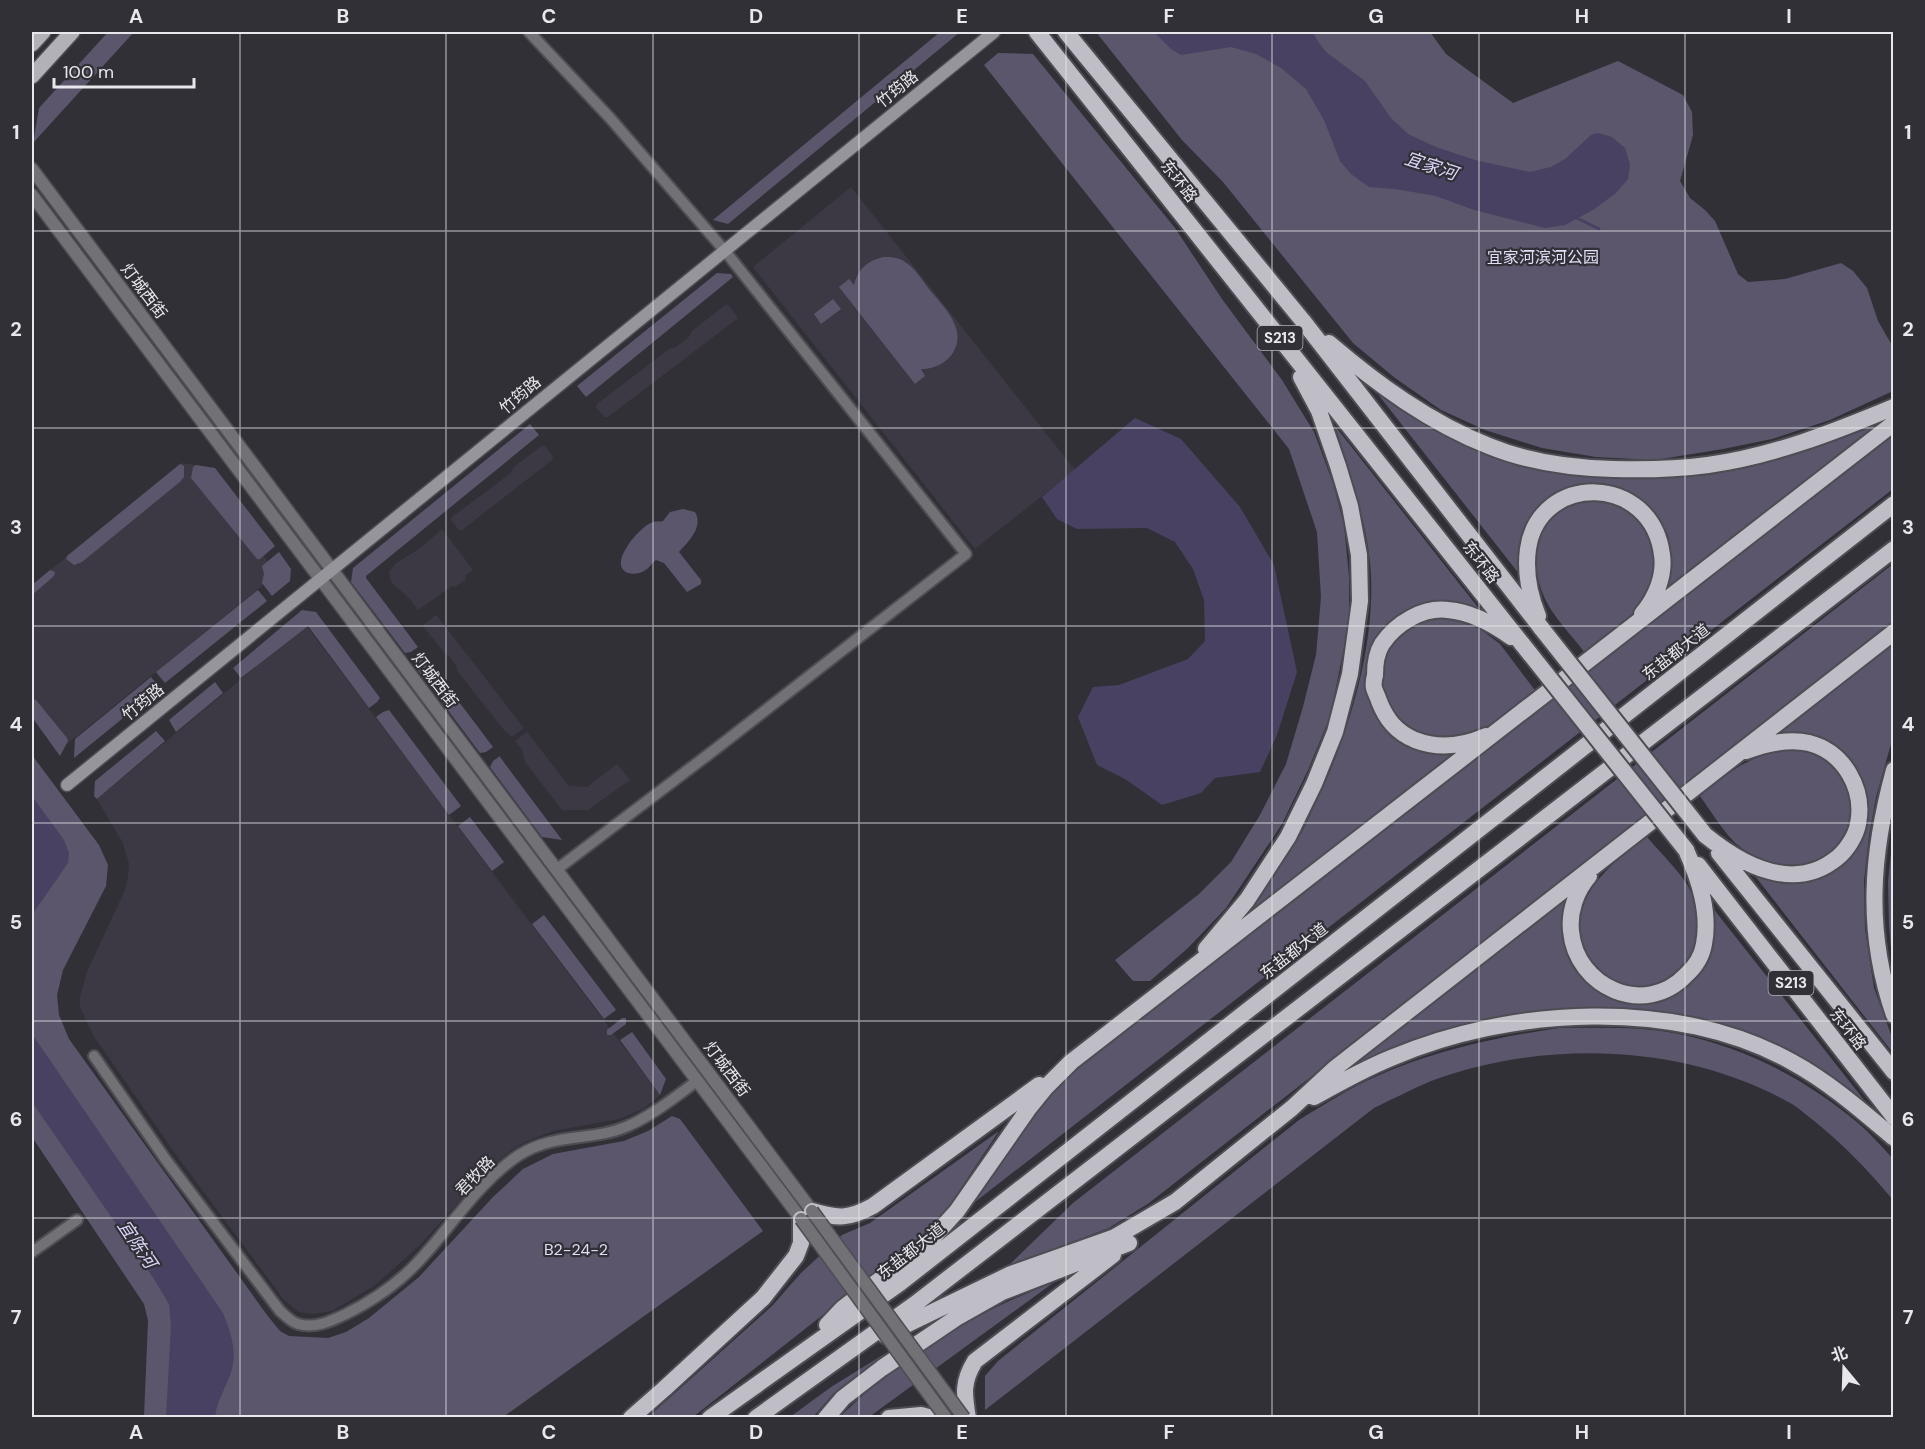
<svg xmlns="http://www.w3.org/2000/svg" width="1925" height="1449" viewBox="0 0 1925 1449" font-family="'DM Sans','Noto Sans SC',sans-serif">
<rect width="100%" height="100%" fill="#313037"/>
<path fill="#3c3945" d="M851 187 1075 470 975 549 753 267Z
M725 305H728L737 316V319L608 417H604L596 407 597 404 669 349 676 347 689 337 692 331Z
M541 446H545L553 457 552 460 462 530H459L451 520 452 517 511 473 514 467Z
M182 463 196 465 277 574 57 752 32 717V585Z
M442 529 473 570 465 576 466 579 455 587 452 586 418 610 411 600 393 584 390 579 389 572 396 563 419 549Z
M435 616H437L524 728 512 737 504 730 458 672 456 665 450 657 445 654 424 627V624Z
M306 625 660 1095 643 1109 619 1119 553 1131 525 1142 513 1149 493 1165 475 1184 420 1245 374 1286 332 1311 313 1314 299 1312 284 1300 177 1156 93 1035 80 1007V997L87 972 125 890 128 877 129 864 123 843 97 799Z
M527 732 569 786 587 787 617 764 630 780 588 810H562L525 762 522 750 515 741Z"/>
<path fill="#5b566b" d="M108 32H134L33 143 39 108Z
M940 32H960L728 224 713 220Z
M1096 32H1430L1446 54 1513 103 1618 61 1683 95 1692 112 1693 135 1680 181 1690 198 1705 210 1715 221 1738 274 1748 282 1785 279 1841 263 1853 271 1867 288 1878 321 1893 347V391L1830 420 1772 439 1723 449 1655 460 1596 457 1542 448 1485 430 1441 410 1395 378 1353 343 1223 182 1182 140Z
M998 53 1033 54 1175 228 1222 299 1282 380 1314 432 1333 483 1344 525 1349 577V623L1330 717 1308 770 1282 824 1226 908 1188 948 1150 981H1133L1115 960 1199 894 1231 862 1260 815 1286 764 1303 707 1316 655 1321 597 1317 532 1289 449 984 65Z
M883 257C891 257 898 257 905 262 915 268 922 280 929 289 938 300 949 311 954 323 966 348 945 369 921 369L925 376 915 384 839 287 849 279 854 285C858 269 867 261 883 257Z
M717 273 731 274 733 277 586 397 577 386Z
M833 299 841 309 821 324 814 314Z
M1377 393C1413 415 1449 441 1489 455 1546 475 1605 479 1665 477 1678 476 1693 477 1706 475 1768 467 1828 444 1885 422L1663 595 1672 561 1668 535 1657 515 1640 498 1622 489 1602 483 1581 485 1561 492 1543 505 1520 575Z
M530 424 539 435 366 576V578L418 647 411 652 405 653 351 582 353 568Z
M1335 426 1480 610C1429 595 1422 602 1381 633L1376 713 1385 728 1403 742 1462 752 1232 930C1255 901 1277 872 1296 841 1304 830 1309 817 1315 804 1350 734 1380 632 1369 554 1363 510 1348 468 1335 426Z
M1893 431V489L966 1209 1033 1112 1075 1071Z
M180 464 184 466V477L181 481 82 562 74 565 66 559 67 556Z
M196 465 215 468 275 546 260 559H257L191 478 193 467Z
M1599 498 1617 502 1644 523 1657 559 1653 582 1640 604 1623 625 1585 653C1571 634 1550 614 1542 592 1524 541 1546 505 1599 498Z
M683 509 695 512C704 527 688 542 679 552L701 580V584L687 592 664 563 656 560C651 564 648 570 642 572 638 574 632 574 628 573 606 565 641 525 653 522 656 521 660 522 663 521L670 512Z
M279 552 291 569 290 581 272 596 262 583 264 574 262 566Z
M1893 564V623L1149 1203 1109 1228 1008 1266 1073 1203Z
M50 570 55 572 54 576 32 595V585Z
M258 590 267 601 165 683 156 672Z
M302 610 316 612 380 698 377 702 369 708 308 626 241 678 233 668Z
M1443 617 1479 628 1500 644 1537 693C1516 708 1496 725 1470 733 1431 746 1390 731 1382 687 1381 681 1383 674 1383 669 1384 663 1383 655 1386 650 1387 647 1392 643 1395 640 1411 625 1421 620 1443 617Z
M1893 640V737L1876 797 1869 836 1864 881 1865 929 1874 988 1893 1040V1053L1755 876 1783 883 1803 882 1820 877 1839 868 1853 852 1866 799 1863 783 1857 769 1848 758 1833 745 1817 736 1797 734 1770 736Z
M423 654 493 747 486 752 480 753 414 665 416 660Z
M151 677 160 688 74 758 75 739Z
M215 682 223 693 176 732 169 720Z
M32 699 36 700 67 738 68 741 60 756 32 717Z
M389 710 461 806 449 815 376 717 383 712Z
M156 731 165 741 97 799 94 796 95 781Z
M1786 750C1792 750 1799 749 1804 751 1838 759 1861 793 1849 827 1842 848 1816 868 1794 868 1775 869 1753 857 1739 846 1726 836 1710 810 1700 796 1728 773 1749 755 1786 750Z
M32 755 99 845 108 865 106 886 63 970 57 995 59 1015 69 1039 267 1315 280 1331 289 1336 328 1338 346 1332 369 1318 419 1277 493 1197 523 1169 553 1154 624 1141 648 1131 672 1116 680 1119 763 1231 503 1417H144L148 1321 144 1304 32 1137Z
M500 756V757L562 840 542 837 490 767 493 761Z
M470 817 504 862 492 871 458 826Z
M1893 834 1894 972H1893L1889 925 1888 882Z
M1647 837C1658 850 1680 872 1688 886 1697 903 1702 931 1695 949 1685 973 1654 993 1628 987 1613 984 1604 975 1593 966 1584 957 1579 947 1579 934 1578 887 1614 862 1647 837Z
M1571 892C1568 900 1564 910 1563 918 1562 924 1564 931 1564 937 1567 956 1575 971 1591 983 1595 987 1600 992 1605 994 1647 1016 1699 993 1712 948 1716 935 1713 920 1712 907L1864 1100 1798 1055 1750 1035 1698 1018 1643 1010 1584 1007 1517 1014 1457 1026 1389 1050 1342 1071Z
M544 915 616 1010 604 1019 532 924Z
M622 1018H626V1024L611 1035H607V1030Z
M1559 1028C1599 1028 1640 1026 1679 1034 1747 1048 1805 1079 1858 1123 1871 1134 1882 1147 1893 1159V1200C1869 1171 1843 1144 1813 1120 1806 1115 1799 1108 1792 1104 1685 1043 1545 1039 1431 1081 1412 1089 1393 1099 1374 1108L985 1410V1376L998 1361 1299 1120C1315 1110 1331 1100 1347 1091 1413 1055 1486 1039 1559 1028Z
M632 1032 666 1079 660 1095 620 1040Z
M999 1131 945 1212 913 1244 693 1417 647 1418 772 1306 801 1273 842 1235 870 1223Z
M1053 1283 869 1417 839 1418C895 1361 978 1310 1053 1283Z
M886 1353 834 1393 813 1417H790L831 1387Z"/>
<path fill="#484161" d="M1154 32H1313L1317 40 1326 52 1365 81 1391 118 1408 134 1436 147 1475 160 1530 172 1551 167 1565 159 1591 135 1598 133 1612 137 1625 148 1630 164 1628 179 1616 193 1593 210 1565 225 1545 228 1474 210 1436 196 1395 189 1369 187 1351 174 1340 161 1324 120 1306 89 1281 68 1256 54 1231 47 1181 55 1171 49Z
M1135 418 1181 439 1240 507 1274 565 1297 672 1277 735 1260 772 1215 778 1201 793 1162 805 1125 779 1097 765 1078 717 1093 687 1119 685 1188 659 1205 641 1204 600 1193 569 1175 542 1147 528 1077 529 1057 519 1042 497Z
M32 796 64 840 69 853 68 863 32 915Z
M32 1034 223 1313C229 1329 236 1345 233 1364 230 1382 217 1398 215 1417H166L171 1326 169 1304 154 1279 32 1102Z"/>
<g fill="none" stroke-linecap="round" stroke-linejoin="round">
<path stroke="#484161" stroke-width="3" d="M1575 217 1599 229"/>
<g stroke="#4e4d54" stroke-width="14">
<path id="minor" d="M529 32 610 118 725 251 966 554 713 751 556 870
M94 1056 166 1160 280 1311C285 1315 291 1322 298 1324 315 1329 331 1321 346 1314 372 1301 396 1285 416 1264 450 1229 477 1183 519 1155 556 1132 592 1142 628 1126 653 1115 675 1097 697 1081
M32 1252 77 1220"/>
</g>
<g stroke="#4e4d54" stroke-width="15">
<path id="tertiary" d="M32 169 812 1211
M32 195 801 1219"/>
</g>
<g stroke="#4e4d54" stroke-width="15">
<path id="secondary" d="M67 785 994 32"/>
</g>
<g stroke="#4e4d54" stroke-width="18">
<path id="primary" d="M32 44 43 32
M32 76 72 32"/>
</g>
<g stroke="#4e4d54" stroke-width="20">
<path id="trunk" d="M1037 32 1523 645
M1066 32 1303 321 1542 629
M1329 343C1377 384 1430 423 1489 446 1528 462 1571 468 1613 469 1644 470 1677 469 1708 465 1773 456 1834 432 1894 407
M1538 616C1530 596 1525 571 1528 549 1539 472 1652 473 1662 555 1665 575 1656 598 1642 614
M1486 736C1463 746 1438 749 1415 740 1396 732 1386 719 1379 701 1378 697 1375 692 1374 688 1373 684 1374 679 1375 675 1375 665 1377 652 1382 644 1396 623 1423 607 1448 610 1470 612 1493 624 1511 637
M1894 770C1871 854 1865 931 1894 1015
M1705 835C1742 865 1794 893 1837 858 1846 851 1856 836 1858 824 1865 789 1844 752 1809 743 1788 738 1765 744 1746 751
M1719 853 1894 1072
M1698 865 1894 1117
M1589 876C1576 891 1569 912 1571 931 1576 988 1645 1018 1686 975 1695 967 1702 956 1704 944 1710 912 1699 879 1686 850
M1206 949 1247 900 1288 837 1314 784 1335 732 1350 674 1360 601 1359 555 1350 506 1338 466 1319 411 1301 377
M1314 1097C1339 1083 1364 1069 1391 1058 1510 1007 1676 997 1792 1062 1829 1082 1862 1111 1894 1138
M812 1211C838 1219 849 1219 873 1206L1039 1085
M827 1325 843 1308 929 1242 957 1211 1029 1108 1046 1087 1071 1062 1894 423
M885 1335 1011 1274 1115 1237 1175 1202 1292 1108 1334 1069 1894 632
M631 1418 664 1389 763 1298 796 1256 801 1243V1219
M710 1418 900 1283 1894 504
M756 1418 915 1304 1894 549
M826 1418 843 1398 882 1368 956 1318 1002 1292 1129 1243
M889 1418 921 1415 932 1418
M968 1418C964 1394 962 1382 975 1361L1113 1255"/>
</g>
<use href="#minor" stroke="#727175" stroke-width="10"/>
<use href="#tertiary" stroke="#727175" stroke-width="12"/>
<use href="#secondary" stroke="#96959b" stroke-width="12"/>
<use href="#primary" stroke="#b2b1b8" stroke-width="15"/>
<use href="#trunk" stroke="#bfbec6" stroke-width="16"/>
<g stroke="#4e4d54" stroke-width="15" stroke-linecap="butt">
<path id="tertiary-bridge" d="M812 1211 964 1418
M801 1219 946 1418"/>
</g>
<g stroke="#4e4d54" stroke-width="20" stroke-linecap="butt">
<path id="trunk-bridge" d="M1542 629 1705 835
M1523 645 1686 850"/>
</g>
<use href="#tertiary-bridge" stroke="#727175" stroke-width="12"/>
<use href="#trunk-bridge" stroke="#bfbec6" stroke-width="16"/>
</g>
<path fill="none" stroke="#e8e8ec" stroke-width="1.5" stroke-opacity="0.55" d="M240 32V1418M446 32V1418M653 32V1418M859 32V1418M1066 32V1418M1272 32V1418M1479 32V1418M1685 32V1418M32 231H1894M32 428H1894M32 626H1894M32 823H1894M32 1021H1894M32 1218H1894"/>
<g text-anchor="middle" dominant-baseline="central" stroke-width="4.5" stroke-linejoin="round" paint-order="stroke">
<g fill="#313037" stroke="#b1b1b6" stroke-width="1.5">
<rect x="1257.5" y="326" width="45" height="24" rx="4.5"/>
<rect x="1768.5" y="971" width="45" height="24" rx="4.5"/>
</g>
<g font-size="15" font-weight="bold" fill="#e8e8ec">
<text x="1280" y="338">S213</text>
<text x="1791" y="983">S213</text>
</g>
<g font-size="16" fill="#e8e8ec" stroke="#313037">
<text transform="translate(897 89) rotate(-39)">竹筠路</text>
<text transform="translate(1179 181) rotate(52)">东环路</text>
<text transform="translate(144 291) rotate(53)">灯城西街</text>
<text transform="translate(520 395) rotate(-40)">竹筠路</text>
<text transform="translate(1481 562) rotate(52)">东环路</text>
<text transform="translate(1676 652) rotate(-38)">东盐都大道</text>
<text transform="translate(435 680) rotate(53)">灯城西街</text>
<text transform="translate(143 702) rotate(-39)">竹筠路</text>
<text transform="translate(1294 951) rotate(-38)">东盐都大道</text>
<text transform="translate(1848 1029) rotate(52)">东环路</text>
<text transform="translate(727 1069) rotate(53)">灯城西街</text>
<text transform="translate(475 1176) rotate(-46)">君牧路</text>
<text transform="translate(911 1251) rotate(-38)">东盐都大道</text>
</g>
<g font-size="16" fill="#e3def7" stroke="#313037">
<text x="1543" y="257">宜家河滨河公园</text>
<text x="576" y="1249">B2-24-2</text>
</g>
<g font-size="18" font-style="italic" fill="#dcd5f9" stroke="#313037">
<text transform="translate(1431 166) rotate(18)">宜家河</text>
<text transform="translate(137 1244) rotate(56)">宜陈河</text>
</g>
</g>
<rect width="1925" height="1449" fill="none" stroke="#313037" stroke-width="66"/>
<g transform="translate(1844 1368) rotate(341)" stroke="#313037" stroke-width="4.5" paint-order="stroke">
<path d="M0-4.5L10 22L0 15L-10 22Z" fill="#e8e8ec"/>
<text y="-9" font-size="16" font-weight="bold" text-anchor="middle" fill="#e8e8ec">北</text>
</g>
<path d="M54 78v9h140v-9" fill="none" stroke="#e8e8ec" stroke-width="3"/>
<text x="63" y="78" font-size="18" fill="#e8e8ec" stroke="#313037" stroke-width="4.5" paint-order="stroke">100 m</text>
<rect x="33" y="33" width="1859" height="1383" fill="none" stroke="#e8e8ec" stroke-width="2"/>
<g font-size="20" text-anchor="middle" font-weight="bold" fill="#e8e8ec">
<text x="136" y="23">A</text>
<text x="343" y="23">B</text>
<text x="549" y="23">C</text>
<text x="756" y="23">D</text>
<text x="962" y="23">E</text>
<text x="1169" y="23">F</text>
<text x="1376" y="23">G</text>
<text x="1582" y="23">H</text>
<text x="1789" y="23">I</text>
<text x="16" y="139">1</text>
<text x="1908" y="139">1</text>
<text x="16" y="336">2</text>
<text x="1908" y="336">2</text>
<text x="16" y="534">3</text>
<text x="1908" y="534">3</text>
<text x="16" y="731">4</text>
<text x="1908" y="731">4</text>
<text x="16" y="929">5</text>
<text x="1908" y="929">5</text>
<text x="16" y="1126">6</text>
<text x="1908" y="1126">6</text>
<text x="16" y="1324">7</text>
<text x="1908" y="1324">7</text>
<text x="136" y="1439">A</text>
<text x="343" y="1439">B</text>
<text x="549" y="1439">C</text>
<text x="756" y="1439">D</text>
<text x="962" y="1439">E</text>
<text x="1169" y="1439">F</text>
<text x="1376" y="1439">G</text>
<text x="1582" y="1439">H</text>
<text x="1789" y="1439">I</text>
</g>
</svg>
